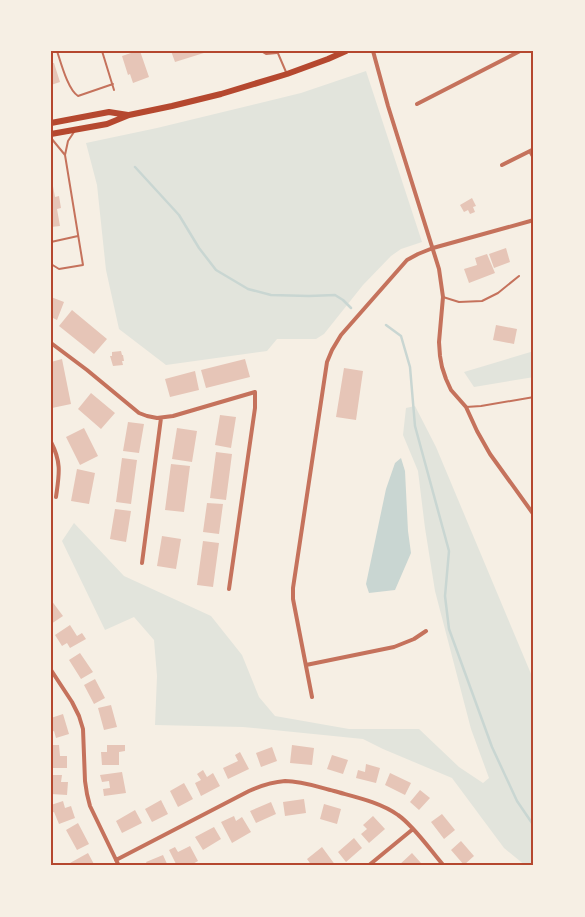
<svg xmlns="http://www.w3.org/2000/svg" width="585" height="917" viewBox="0 0 585 917" font-family="'DejaVu Sans',sans-serif">
<rect width="100%" height="100%" fill="#f6efe4"/>
<path fill="#e2e4dc" d="M366 71 422 242 401 249 391 256 363 285 324 334 316 339H277L267 351 166 365 119 329 106 270 97 185 86 143 157 128 301 93Z
M534 351V377L474 387 464 372Z
M415 406 436 447 534 681V866H526L504 848 452 778 383 749 363 739 243 727 155 725 157 676 154 640 134 617 105 630 62 541 74 523 124 576 211 616 242 655 259 697 275 716 349 729H419L459 767 483 783 489 778 471 729 435 591 425 528 418 471 403 435 406 408Z"/>
<path fill="#c9d6d2" d="M401 458 405 471 408 531 411 553 395 590 369 593 366 584 386 489 395 463Z"/>
<g fill="none" stroke-linecap="round" stroke-linejoin="round">
<path stroke="#c9d6d2" stroke-width="2.5" d="M135 167 179 215 199 248 216 270 248 289 271 295 309 296 335 295 343 300 351 308
M386 325 401 336 410 367 415 426 449 551 445 596 449 629 492 747 517 801 534 826"/>
</g>
<path fill="#e6c5b7" d="M137 51H140L149 77 133 83 130 74 128 75 122 56Z
M171 51H207V52L175 62Z
M51 63H54L60 82 51 85Z
M51 181H52L55 197 59 196 61 208 57 209 60 226 51 227Z
M472 198 476 206 473 207 475 212 470 214 468 210 464 212 460 205Z
M506 248 510 262 494 268 489 254Z
M487 254 495 273 469 283 464 269 477 265 475 258Z
M51 297 64 302 57 320 51 317Z
M72 310 107 339 94 354 59 326Z
M496 325 517 329 514 344 493 340Z
M121 351 122 355H123L124 361H122L123 365 113 366 110 356H112V352Z
M62 359 71 404 52 408 51 362Z
M245 359 250 377 206 388 201 370Z
M344 368 363 371 356 420 336 417Z
M195 371 199 390 170 397 165 379Z
M91 393 115 413 101 429 78 409Z
M220 415 236 417 231 448 215 445Z
M128 422 144 424 139 453 123 451Z
M84 428 98 456 80 465 66 437Z
M177 428 197 431 192 462 172 459Z
M216 452 232 454 226 500 210 498Z
M122 458 137 460 131 504 116 502Z
M171 464 190 466 184 512 165 510Z
M77 469 95 473 89 504 71 501Z
M207 503 223 504 219 534 203 532Z
M115 509 131 511 126 542 110 539Z
M162 536 181 539 176 569 157 566Z
M203 541 219 543 213 587 197 585Z
M51 600 63 616 51 624Z
M70 625 77 636 82 633 86 639 70 648 67 643 62 646 55 635Z
M80 653 93 672 81 679 69 660Z
M95 679 105 698 94 704 84 685Z
M111 705 117 727 104 730 98 708Z
M63 714 69 734 56 738 54 731 51 732V718Z
M51 745H59L60 756H67V768H53V762H51Z
M107 745H125V751L119 752V765H102L101 752H107Z
M292 745 314 748 312 765 290 763Z
M272 747 277 761 261 767 256 753Z
M240 752 249 769 228 779 223 768 238 761 235 755Z
M332 755 348 760 343 774 327 769Z
M366 764 380 768 376 783 356 778 358 770 365 772Z
M203 770 207 777 213 773 220 786 201 796 195 783 201 780 197 774Z
M122 772 126 793 104 796 103 789 110 788 109 781 102 782 100 775Z
M390 773 411 783 405 795 385 785Z
M51 775H62L61 782H68L67 795 51 794Z
M184 783 193 799 178 807 170 791Z
M420 790 430 798 419 810 410 802Z
M304 799 306 813 285 816 283 802Z
M161 800 168 814 152 822 145 809Z
M63 801 65 808 71 806 75 818 59 824 54 812 51 813V805Z
M271 802 276 814 256 823 250 811Z
M324 804 341 809 337 824 320 819Z
M135 810 142 823 122 833 116 821Z
M442 814 455 830 444 839 431 822Z
M234 816 236 821 242 817 251 832 232 843 221 822Z
M373 816 385 829 369 843 361 834 367 829 363 825Z
M78 823 89 844 77 850 66 830Z
M214 827 221 839 203 850 195 837Z
M354 838 362 848 346 862 338 852Z
M461 841 474 856 464 865 451 850Z
M190 846 198 861 189 866H177L169 850 175 847 178 852Z
M322 847 336 866H312L307 859Z
M88 853 95 866H71L70 863Z
M412 853 421 863 418 866H398Z
M163 855 168 866H148L146 862Z"/>
<g fill="none" stroke-linecap="round" stroke-linejoin="round">
<path stroke="#c5725c" stroke-width="2" d="M57 51C61 63 68 90 78 96L113 84
M102 51 114 90
M261 51 266 54 277 53
M277 51 286 72
M51 138 65 155
M51 242 78 236
M51 264 59 269 83 265 65 155 68 141 74 132
M443 297 459 302 482 301 498 293 519 276
M466 407 481 406 534 397"/>
<path stroke="#c5725c" stroke-width="4" d="M373 51 388 106 439 269 443 297 439 342 440 356 442 367 446 379 451 390 466 407 477 431 490 454 534 515
M417 104 520 51
M530 151 534 158
M502 165 534 149
M51 343 87 370 139 413 147 416 157 418 173 416 255 392V408L229 589
M51 442C62 463 59 475 56 497
M142 563 161 418
M306 665 394 647 414 639 426 631
M51 670 72 702 79 716 83 729 85 781 87 794 90 806 119 866
M312 697 293 599V588L327 362 332 350 341 335 407 260 418 254 433 248 534 220
M116 860 249 791C260 786 272 782 285 781 302 781 318 787 334 791 355 797 380 802 398 815 414 826 431 851 444 866
M368 866 413 829"/>
<path stroke="#b5482f" stroke-width="6" d="M51 123 109 112 128 115
M51 134 107 124 129 115 172 106 221 94 287 74 328 59 346 51"/>
</g>
<rect width="585" height="917" fill="none" stroke="#f6efe4" stroke-width="105"/>
<rect x="52" y="52" width="480" height="812" fill="none" stroke="#b5482f" stroke-width="2"/>
</svg>
